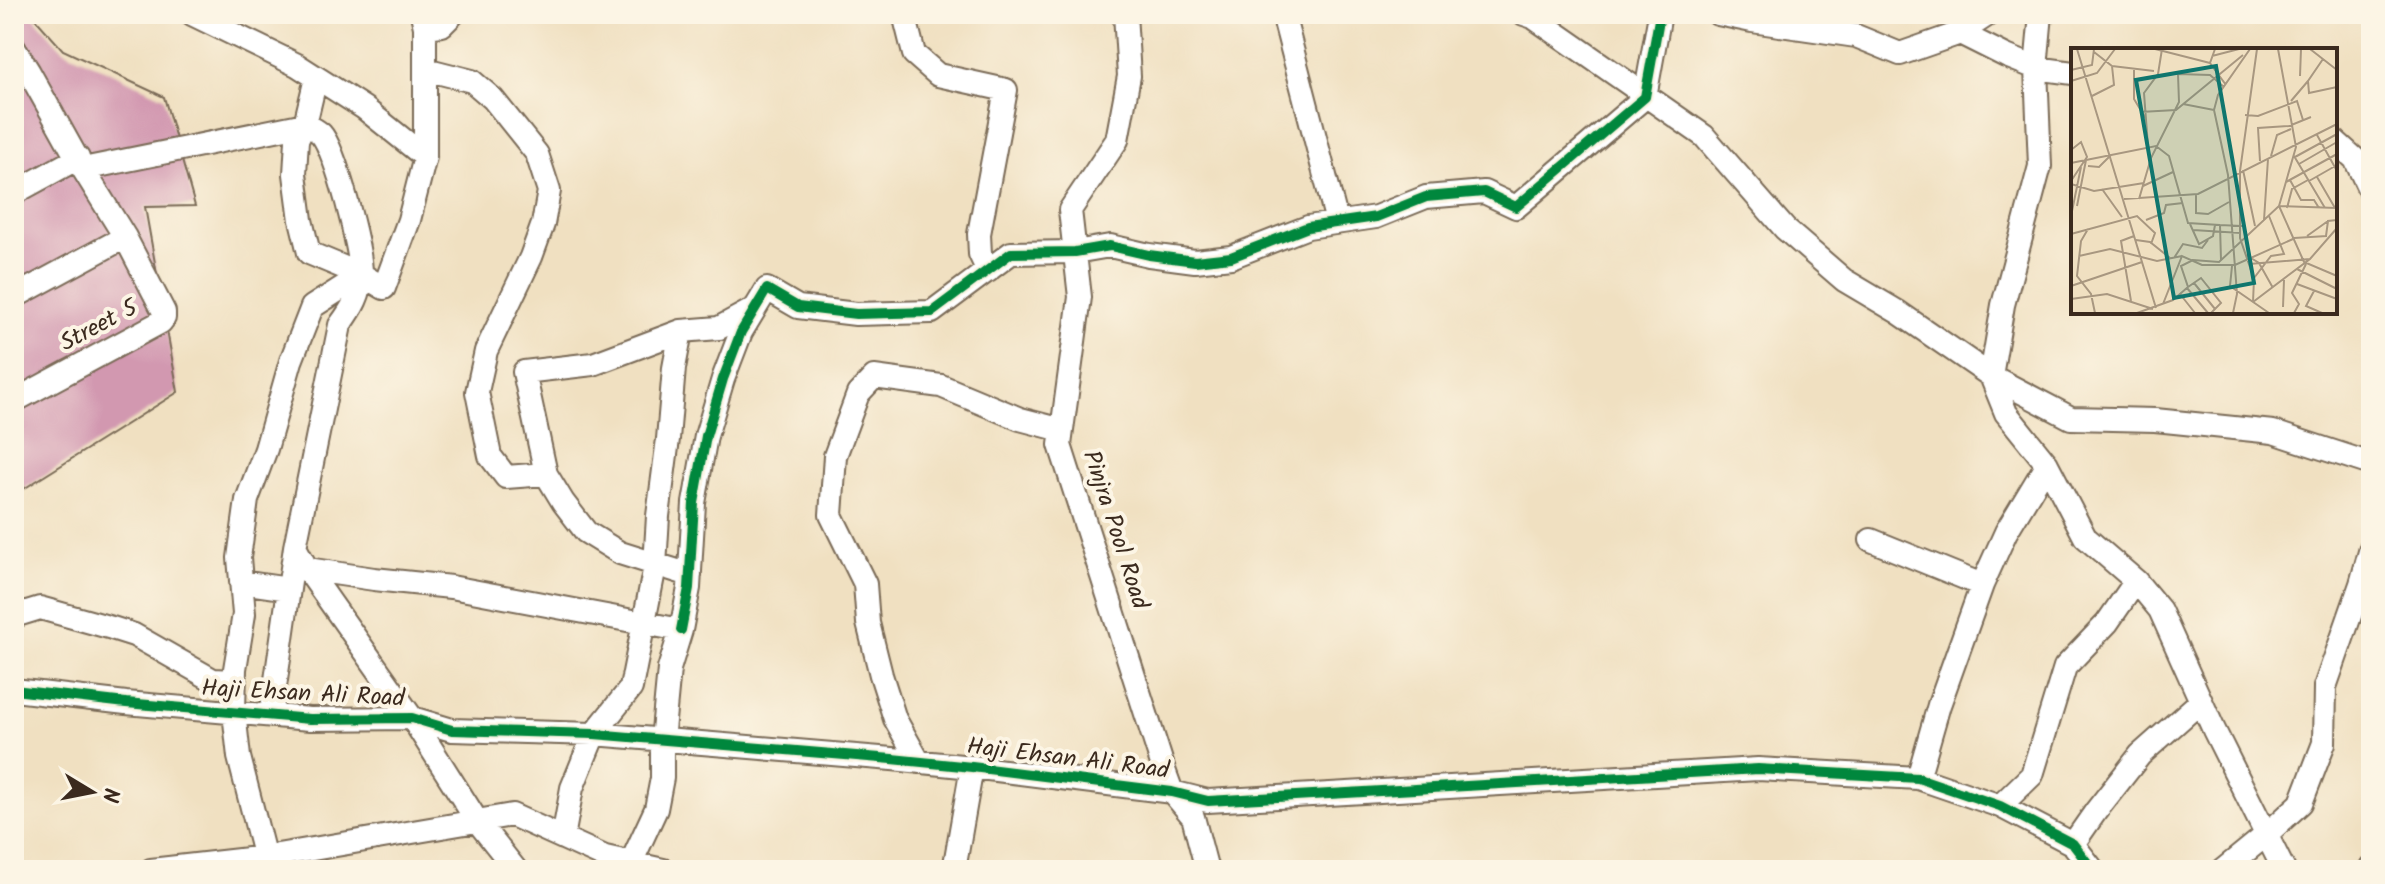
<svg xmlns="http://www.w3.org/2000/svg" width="2385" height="884" viewBox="0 0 2385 884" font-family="Kalam,sans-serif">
<rect width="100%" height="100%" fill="#fcf5e5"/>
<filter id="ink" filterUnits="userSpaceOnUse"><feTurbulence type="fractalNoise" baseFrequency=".0125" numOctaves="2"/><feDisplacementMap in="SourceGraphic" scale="16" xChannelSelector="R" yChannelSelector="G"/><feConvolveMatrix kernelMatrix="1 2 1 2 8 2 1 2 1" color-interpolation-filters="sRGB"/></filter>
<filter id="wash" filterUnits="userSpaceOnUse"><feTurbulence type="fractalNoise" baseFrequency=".006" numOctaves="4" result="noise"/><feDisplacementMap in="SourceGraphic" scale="32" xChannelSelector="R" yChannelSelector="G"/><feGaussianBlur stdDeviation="1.8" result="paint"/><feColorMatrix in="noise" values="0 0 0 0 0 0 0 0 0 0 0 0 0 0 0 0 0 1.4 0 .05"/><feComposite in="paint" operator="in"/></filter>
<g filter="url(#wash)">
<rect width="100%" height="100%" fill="#f0e0c1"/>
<g id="blocks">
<path fill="#d298b0" d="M14 14H31L63 50 164 97 195 206 145 207 178 392 14 495Z"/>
</g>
</g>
<g filter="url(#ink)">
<use href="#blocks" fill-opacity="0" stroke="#7a6a57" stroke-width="2"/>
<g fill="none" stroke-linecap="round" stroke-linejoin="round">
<g stroke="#7a6a57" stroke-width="26">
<path id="minor" d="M192 14 297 65 364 108 425 157 409 220 384 288 362 275 309 253 301 220 295 174 297 140 305 124 316 78
M422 14 425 27V157
M904 14 914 54 938 75 1006 90 979 234 980 254 988 271
M1125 14 1129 76 1117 140 1070 210 1080 297 1060 445 1164 770 1172 792 1193 817 1207 870
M1283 14 1337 222
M1524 14 1533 17 1704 136 1785 229 1844 280 1898 312 1991 376 2071 418 2155 420 2273 432 2371 464
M1718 14 1752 21 1856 36 1900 54 1960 33 2006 56 2036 68 2073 73
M2041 14 2036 68 2040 166 2003 305 1991 376 2006 413 2047 464 2085 537 2136 581 2160 610 2214 730 2284 870
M425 27 442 25 453 14
M1960 33 1989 14
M14 48 29 72 83 169 305 124C310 127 317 130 321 134 336 150 361 250 361 273 362 293 352 309 340 325L295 547 307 569 412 718 477 821 516 870
M425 69 472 81 493 99 537 154 549 191 543 224 531 257 486 351 477 392 490 456 506 477 546 474
M2335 141 2355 159 2371 193
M14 193 78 158
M14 297 125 237
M14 401 161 322 164 318V312L125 237 83 169
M1871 540 1982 585
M307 569 374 579 451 587 681 630 669 669 662 741V778L656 809 631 863
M690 575 620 553 586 532 563 502 546 474 524 372 593 364 681 331 719 328 754 309
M241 582 289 589
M14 616 40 608 112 628 134 635 213 680 235 681
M681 630 689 588 694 503 706 436 723 379 741 332 767 289 798 307 856 314 932 312 1011 253 1075 252 1110 246 1149 255 1195 261 1231 257 1308 227 1376 217 1426 197 1484 192 1516 207 1645 97 1660 14
M14 690 126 703 310 719 412 718 452 730 594 734 892 759 972 767 1172 792 1208 801 1758 769 1918 778 2000 806 2073 844 2093 870
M271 715 295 547
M919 762 895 719 881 675 868 623 865 584 831 515 835 456 858 394 874 377 941 386 1020 419 1062 430
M1918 778 1939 705 1982 585 2006 532 2047 464
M2000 806 2032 775 2065 667 2107 623 2136 581
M563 838 572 788 594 734 631 688 655 566 658 516 668 439 674 368 681 331
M2073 844 2096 811 2140 755 2201 701
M151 870 266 857 512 815 605 857 663 870
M268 870 239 757 234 712 235 669 244 614 239 558 247 500 266 449 291 361 312 307 362 275
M954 870 972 767
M2223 870 2266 835 2301 803 2324 743 2325 687 2361 584 2371 548
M2369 870 2371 869"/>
</g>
<use href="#minor" stroke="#fff" stroke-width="22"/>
<g stroke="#fcf5e5" stroke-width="15">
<path id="cycleway" d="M681 630 689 588 694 503 706 436 723 379 741 332 767 289 798 307 856 314 932 312 1011 253 1075 252 1110 246 1149 255 1195 261 1231 257 1308 227 1376 217 1426 197 1484 192 1516 207 1645 97 1660 14
M14 690 126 703 310 719 412 718 452 730 594 734 892 759 972 767 1172 792 1208 801 1758 769 1918 778 2000 806 2073 844 2093 870"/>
</g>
<use href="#cycleway" stroke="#00873e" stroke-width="10"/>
</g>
</g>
<g text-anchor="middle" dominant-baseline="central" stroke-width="8" stroke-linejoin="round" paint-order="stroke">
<g font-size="24" fill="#3b2a1e" stroke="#fcf5e5">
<text transform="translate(99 326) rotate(-28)">Street 5</text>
<text transform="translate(1115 530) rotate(72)">Pinjra Pool Road</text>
<text transform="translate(303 694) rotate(3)">Haji Ehsan Ali Road</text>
<text transform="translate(1068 759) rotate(7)">Haji Ehsan Ali Road</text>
</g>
</g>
<g transform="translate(2071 48)">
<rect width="266" height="266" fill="#f0e0c1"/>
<path fill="none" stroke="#a89780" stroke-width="2" d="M6 1 85 260M84 1 139 15M144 1 139 15 155 37M239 1 266 22M23 4 41 18 83 23M141 8 168 1M252 11 237 33 238 45 266 39M63 21V51L75 71M0 22 21 17 23 1M229 28 230 1M0 33 26 25 44 1M21 48 43 37 41 18M220 53 237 33M112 56 143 62M69 64 105 62 172 7M174 67 187 68 226 53 232 72M246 87 266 123M77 98 73 45 87 26 91 1M0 102 10 94 16 109 0 133M200 108 206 87 220 81M223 108 254 160M224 109 266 86M189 113 187 80 218 78 240 69M0 115 85 98 98 108 117 175 149 177M228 116 266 94M17 118 28 119 40 107M172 122 184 178M246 129 264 160M219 132 230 152H243L248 160M238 133 266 117M215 134 266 106M0 136 23 143 73 135M72 138 102 124M31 141 51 169M125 146V165L137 166 158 154M53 151 127 146 266 76M68 151 80 110 108 54 107 26 139 27 153 39M6 158 15 112M208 158 233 214 266 228M208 158 266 160M216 160 221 141 237 132M0 168 10 119M75 172 93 165 95 157 112 155M193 172 197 111M119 176 128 196 142 188 144 177M17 181 10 193 6 228 20 246 24 265M122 182 170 185M0 186 66 168 84 185 80 196M236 188 257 173M255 188 257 173 266 172M223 190 256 188M65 192 79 194 99 210M175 207 188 215 202 240M8 208 39 201 86 213 111 208M103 210 112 196 131 200 137 192M150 212 149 177 171 178M178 216 239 211M161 218 159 238 198 265M226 221 266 241M183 230 200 208 213 206 198 168M123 235 144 261M226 236 266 251M0 238 71 214M117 239 130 230 150 255 140 265M116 240 137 265M243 243 235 258 251 265M109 246 124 265M0 251 36 246 82 261M60 253 50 193 63 188M182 254 183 231 169 190V123L186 1M182 254 239 211 266 180M92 256 111 208 131 217H164L222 191M212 259 213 232M66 265 102 252 117 239 110 218 122 212 148 214 208 158 225 99 207 1M162 265 166 246 157 127 143 62 147 47 179 1M223 265 228 256 221 245 235 216"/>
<path fill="#0f766e" fill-opacity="0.15" stroke="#0f766e" stroke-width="4" d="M145 18 183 235 103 250 65 32Z"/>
<rect width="266" height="266" fill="none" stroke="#3b2a1e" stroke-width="4"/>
</g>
<rect width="2385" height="884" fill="none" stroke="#fcf5e5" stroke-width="48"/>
<g transform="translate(92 792) rotate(100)" stroke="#fcf5e5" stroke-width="6" paint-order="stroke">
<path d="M0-6L14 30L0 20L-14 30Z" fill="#3b2a1e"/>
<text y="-12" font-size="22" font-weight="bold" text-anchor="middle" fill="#3b2a1e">N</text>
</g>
</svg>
